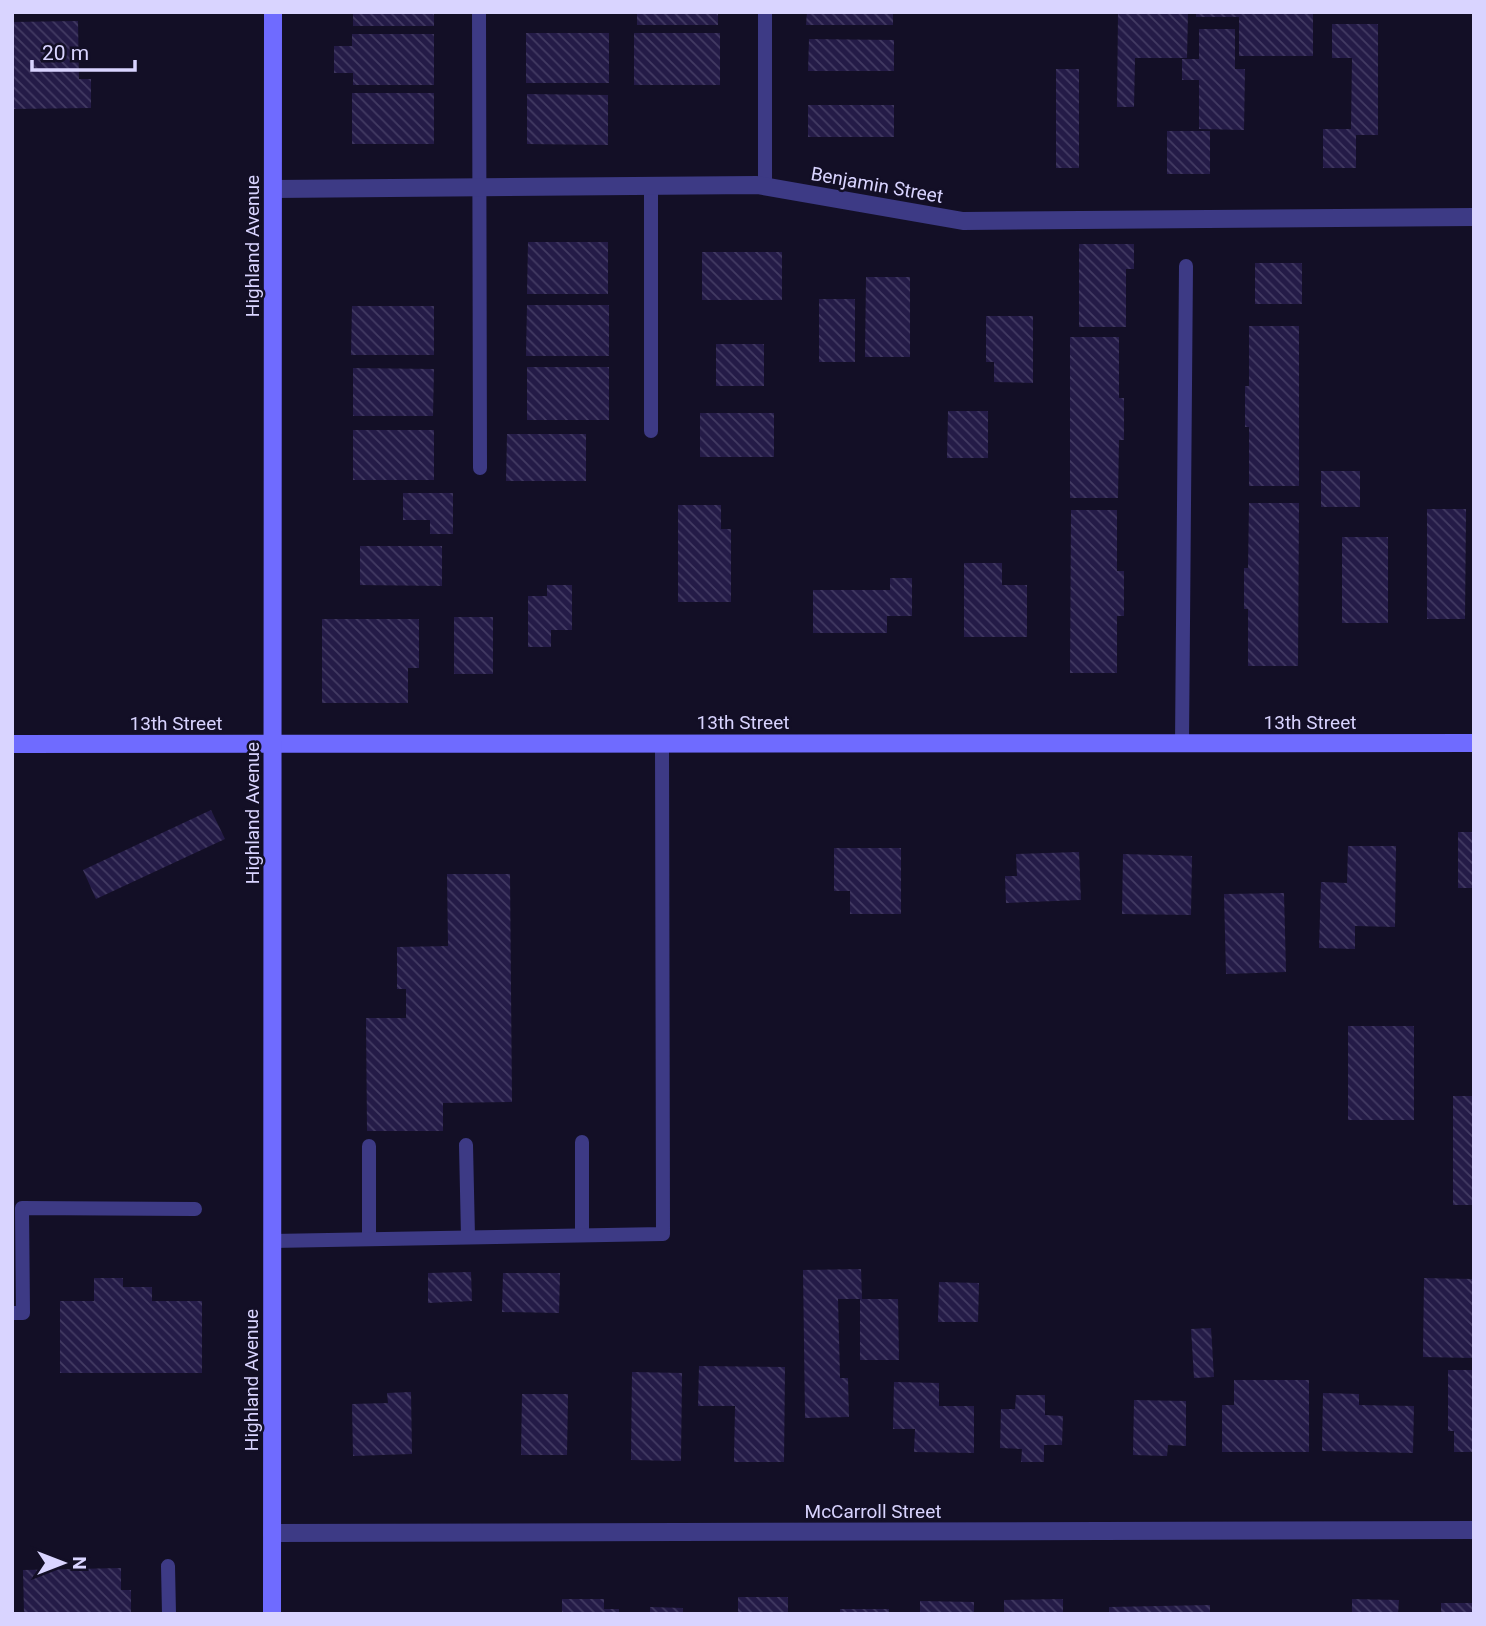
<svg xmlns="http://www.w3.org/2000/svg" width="1486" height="1626" font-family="Roboto,sans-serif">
<defs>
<pattern id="building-back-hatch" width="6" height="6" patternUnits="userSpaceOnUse" patternTransform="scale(1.75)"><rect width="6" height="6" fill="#241b47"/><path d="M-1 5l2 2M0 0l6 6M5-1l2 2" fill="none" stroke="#433b63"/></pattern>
</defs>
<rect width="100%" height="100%" fill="#130f26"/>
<g fill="url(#building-back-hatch)">
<rect x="353" y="12" width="81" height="14"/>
<rect x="637" y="12" width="81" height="13"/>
<path d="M 807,12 L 893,12 L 893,25 L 806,25 Z"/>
<path d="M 1118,12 L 1188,12 L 1187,58 L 1135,58 L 1134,107 L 1117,107 Z"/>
<path d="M 1196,12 L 1313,12 L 1313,56 L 1239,56 L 1239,17 L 1196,17 Z"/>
<path d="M 78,21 L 79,79 L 91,79 L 91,108 L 12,109 L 12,22 Z"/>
<path d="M 1332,24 L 1378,24 L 1378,135 L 1356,135 L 1356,168 L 1323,168 L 1323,129 L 1351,129 L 1352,58 L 1332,58 Z"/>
<path d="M 1199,29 L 1235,29 L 1235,69 L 1245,69 L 1244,130 L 1199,129 L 1199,80 L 1182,80 L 1182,59 L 1199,59 Z"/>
<rect x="526" y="33" width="83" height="50"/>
<rect x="634" y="33" width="86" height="52"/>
<path d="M 352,34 L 434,34 L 434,85 L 353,85 L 353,73 L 334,73 L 334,46 L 352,46 Z"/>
<path d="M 809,39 L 894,40 L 894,71 L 808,71 Z"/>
<rect x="1056" y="69" width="23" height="99"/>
<rect x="352" y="93" width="82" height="51"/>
<path d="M 527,94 L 608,95 L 608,145 L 527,144 Z"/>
<rect x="808" y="105" width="86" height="32"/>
<rect x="1167" y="131" width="43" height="43"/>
<path d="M 528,242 L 608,242 L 608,294 L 527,294 Z"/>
<path d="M 1079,244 L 1134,244 L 1134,269 L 1126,269 L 1126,327 L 1079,327 Z"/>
<rect x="702" y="252" width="80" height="48"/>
<rect x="1255" y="263" width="47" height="41"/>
<path d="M 866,277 L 910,277 L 910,357 L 865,357 Z"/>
<rect x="819" y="299" width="36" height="63"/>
<path d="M 527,305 L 609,305 L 609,356 L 526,356 Z"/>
<path d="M 352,306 L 434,306 L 434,355 L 351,355 Z"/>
<path d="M 986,316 L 1033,316 L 1033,383 L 994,382 L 994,362 L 986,362 Z"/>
<path d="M 1249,326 L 1299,326 L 1299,486 L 1249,486 L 1249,427 L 1245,427 L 1245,386 L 1249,386 Z"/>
<path d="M 1070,337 L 1119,337 L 1119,398 L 1124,398 L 1124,440 L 1119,440 L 1118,498 L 1070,498 Z"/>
<rect x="716" y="344" width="48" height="42"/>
<rect x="527" y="367" width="82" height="53"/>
<path d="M 353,368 L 434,369 L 433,416 L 353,416 Z"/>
<path d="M 948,411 L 988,411 L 988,458 L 947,458 Z"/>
<rect x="700" y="413" width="74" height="44"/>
<rect x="353" y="430" width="81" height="50"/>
<path d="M 507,434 L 586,434 L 586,481 L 506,481 Z"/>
<rect x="1321" y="471" width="39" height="36"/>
<path d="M 403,493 L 453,493 L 453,534 L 430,534 L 430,520 L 403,520 Z"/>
<path d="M 1249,503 L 1299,503 L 1298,666 L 1248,666 L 1248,609 L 1244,609 L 1244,568 L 1248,568 Z"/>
<path d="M 678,505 L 721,505 L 721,529 L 731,529 L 731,602 L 678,602 Z"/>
<path d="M 1427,509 L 1466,509 L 1465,619 L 1427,619 Z"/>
<path d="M 1071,510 L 1117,510 L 1117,571 L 1124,571 L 1124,616 L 1117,616 L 1117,673 L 1070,673 Z"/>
<rect x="1342" y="537" width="46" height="86"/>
<path d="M 360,546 L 442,546 L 442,586 L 360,585 Z"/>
<path d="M 964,563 L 1002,563 L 1002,585 L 1027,585 L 1027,637 L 964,637 Z"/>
<path d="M 890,578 L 912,578 L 912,616 L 887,616 L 887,633 L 813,633 L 813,590 L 890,590 Z"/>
<path d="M 547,585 L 572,585 L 572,630 L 551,630 L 551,647 L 528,647 L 528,596 L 547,596 Z"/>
<rect x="454" y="617" width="39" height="57"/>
<path d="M 322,619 L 419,619 L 419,668 L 408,668 L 408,703 L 322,703 Z"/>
<path d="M 211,810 L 225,839 L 96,899 L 83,870 Z"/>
<rect x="1458" y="832" width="16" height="56"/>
<path d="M 1348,846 L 1396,846 L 1395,927 L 1355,926 L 1355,949 L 1319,948 L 1321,882 L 1347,883 Z"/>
<path d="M 834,848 L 901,848 L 901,914 L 850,914 L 850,891 L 834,891 Z"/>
<path d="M 1079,852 L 1081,900 L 1006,903 L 1005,876 L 1017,876 L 1016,854 Z"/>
<path d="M 1123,854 L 1192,856 L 1191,915 L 1122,914 Z"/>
<path d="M 447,874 L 510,874 L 512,1102 L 443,1103 L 443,1131 L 367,1131 L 366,1018 L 406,1018 L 406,989 L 397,989 L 397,947 L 448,946 Z"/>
<path d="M 1284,893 L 1286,972 L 1226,974 L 1224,894 Z"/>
<rect x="1348" y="1026" width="66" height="94"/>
<rect x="1453" y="1096" width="21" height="109"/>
<path d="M 861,1269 L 862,1299 L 838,1299 L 840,1378 L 848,1378 L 849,1417 L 805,1418 L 803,1270 Z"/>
<path d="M 471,1272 L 472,1301 L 428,1303 L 428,1273 Z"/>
<path d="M 503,1273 L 560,1273 L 559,1313 L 502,1312 Z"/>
<path d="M 94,1278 L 123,1278 L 123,1287 L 152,1287 L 152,1301 L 202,1301 L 202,1373 L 60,1373 L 60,1301 L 94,1301 Z"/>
<path d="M 1424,1278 L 1473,1279 L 1474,1358 L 1423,1357 Z"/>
<path d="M 939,1282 L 979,1283 L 978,1322 L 938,1322 Z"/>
<path d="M 860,1299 L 898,1299 L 899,1360 L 860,1360 Z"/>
<path d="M 1211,1328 L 1214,1377 L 1194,1378 L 1191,1329 Z"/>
<path d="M 699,1366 L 785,1367 L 784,1462 L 734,1462 L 735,1406 L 698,1406 Z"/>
<path d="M 1448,1370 L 1474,1370 L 1474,1452 L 1454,1452 L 1454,1431 L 1448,1431 Z"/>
<path d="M 632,1372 L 682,1373 L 681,1461 L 631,1460 Z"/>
<path d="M 1234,1380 L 1309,1380 L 1309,1452 L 1222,1452 L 1222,1405 L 1234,1405 Z"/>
<path d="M 894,1382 L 939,1383 L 939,1406 L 974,1406 L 974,1453 L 914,1452 L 915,1429 L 893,1429 Z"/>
<path d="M 411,1392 L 412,1454 L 353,1456 L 352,1404 L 388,1403 L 387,1393 Z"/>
<path d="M 1323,1393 L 1359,1394 L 1359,1405 L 1414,1406 L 1413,1453 L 1322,1451 Z"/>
<path d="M 522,1394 L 568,1394 L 567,1455 L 521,1455 Z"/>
<path d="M 1016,1395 L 1045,1395 L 1045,1415 L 1063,1416 L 1062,1445 L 1044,1445 L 1044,1462 L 1021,1462 L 1022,1449 L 1000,1448 L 1001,1409 L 1015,1409 Z"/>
<path d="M 1134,1400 L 1186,1401 L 1186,1446 L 1168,1445 L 1167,1456 L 1133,1455 Z"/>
<path d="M 121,1568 L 121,1590 L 131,1590 L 131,1614 L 24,1614 L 23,1570 Z"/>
<rect x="738" y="1597" width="50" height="17"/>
<path d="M 562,1599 L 604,1599 L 604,1609 L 619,1609 L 619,1614 L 562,1614 Z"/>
<path d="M 1063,1599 L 1063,1614 L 1004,1614 L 1004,1600 Z"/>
<path d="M 1352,1599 L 1399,1600 L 1398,1614 L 1352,1614 Z"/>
<path d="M 920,1601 L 974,1602 L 974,1614 L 920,1614 Z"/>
<rect x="1441" y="1603" width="33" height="11"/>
<path d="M 1210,1605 L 1210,1614 L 1109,1614 L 1109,1607 Z"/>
<path d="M 650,1607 L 683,1608 L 683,1614 L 650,1614 Z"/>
<rect x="840" y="1609" width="49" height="5"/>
</g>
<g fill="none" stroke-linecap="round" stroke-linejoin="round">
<g stroke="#3d3a85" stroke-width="14">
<path d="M 479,12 L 480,468"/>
<path d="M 765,12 L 765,186"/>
<path d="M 651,186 L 651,431"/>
<path d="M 1182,743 L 1186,266"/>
<path d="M 582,1142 L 582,1235"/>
<path d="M 466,1145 L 468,1237"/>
<path d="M 369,1146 L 369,1239"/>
<path d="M 272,1241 L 663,1234 L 662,743"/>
<path d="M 12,1313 L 23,1313 L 22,1208 L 195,1209"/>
<path d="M 168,1566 L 169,1614"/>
</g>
<g stroke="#3d3a85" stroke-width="18">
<path d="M 273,189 L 757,185 L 963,221 L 1474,217"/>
<path d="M 272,1533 L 1474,1530"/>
</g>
<g stroke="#6f6bff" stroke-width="18">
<path d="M 12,744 L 1474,743"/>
<path d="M 272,1614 L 273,12"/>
</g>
</g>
<g text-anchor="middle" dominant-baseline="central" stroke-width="5" stroke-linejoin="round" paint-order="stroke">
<g font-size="19" fill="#d9d4ff" stroke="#130f26">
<text transform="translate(877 185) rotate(10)">Benjamin Street</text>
<text transform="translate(252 246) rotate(-90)">Highland Avenue</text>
<text x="743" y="722">13th Street</text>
<text x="1310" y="722">13th Street</text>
<text x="176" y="723">13th Street</text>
<text transform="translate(252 813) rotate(-90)">Highland Avenue</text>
<text transform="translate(251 1380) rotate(-90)">Highland Avenue</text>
<text x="873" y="1511">McCarroll Street</text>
</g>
</g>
<rect width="1486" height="1626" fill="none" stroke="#d9d4ff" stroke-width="28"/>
<g transform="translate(63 1563) rotate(90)" stroke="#130f26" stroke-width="5" paint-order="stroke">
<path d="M0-5L12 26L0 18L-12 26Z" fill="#d9d4ff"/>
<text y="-10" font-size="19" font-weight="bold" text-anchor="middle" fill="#d9d4ff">N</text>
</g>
<path d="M32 60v10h103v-10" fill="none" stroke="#d9d4ff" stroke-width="3.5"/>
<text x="42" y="60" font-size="21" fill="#d9d4ff" stroke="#130f26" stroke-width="5" paint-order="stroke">20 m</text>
</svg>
